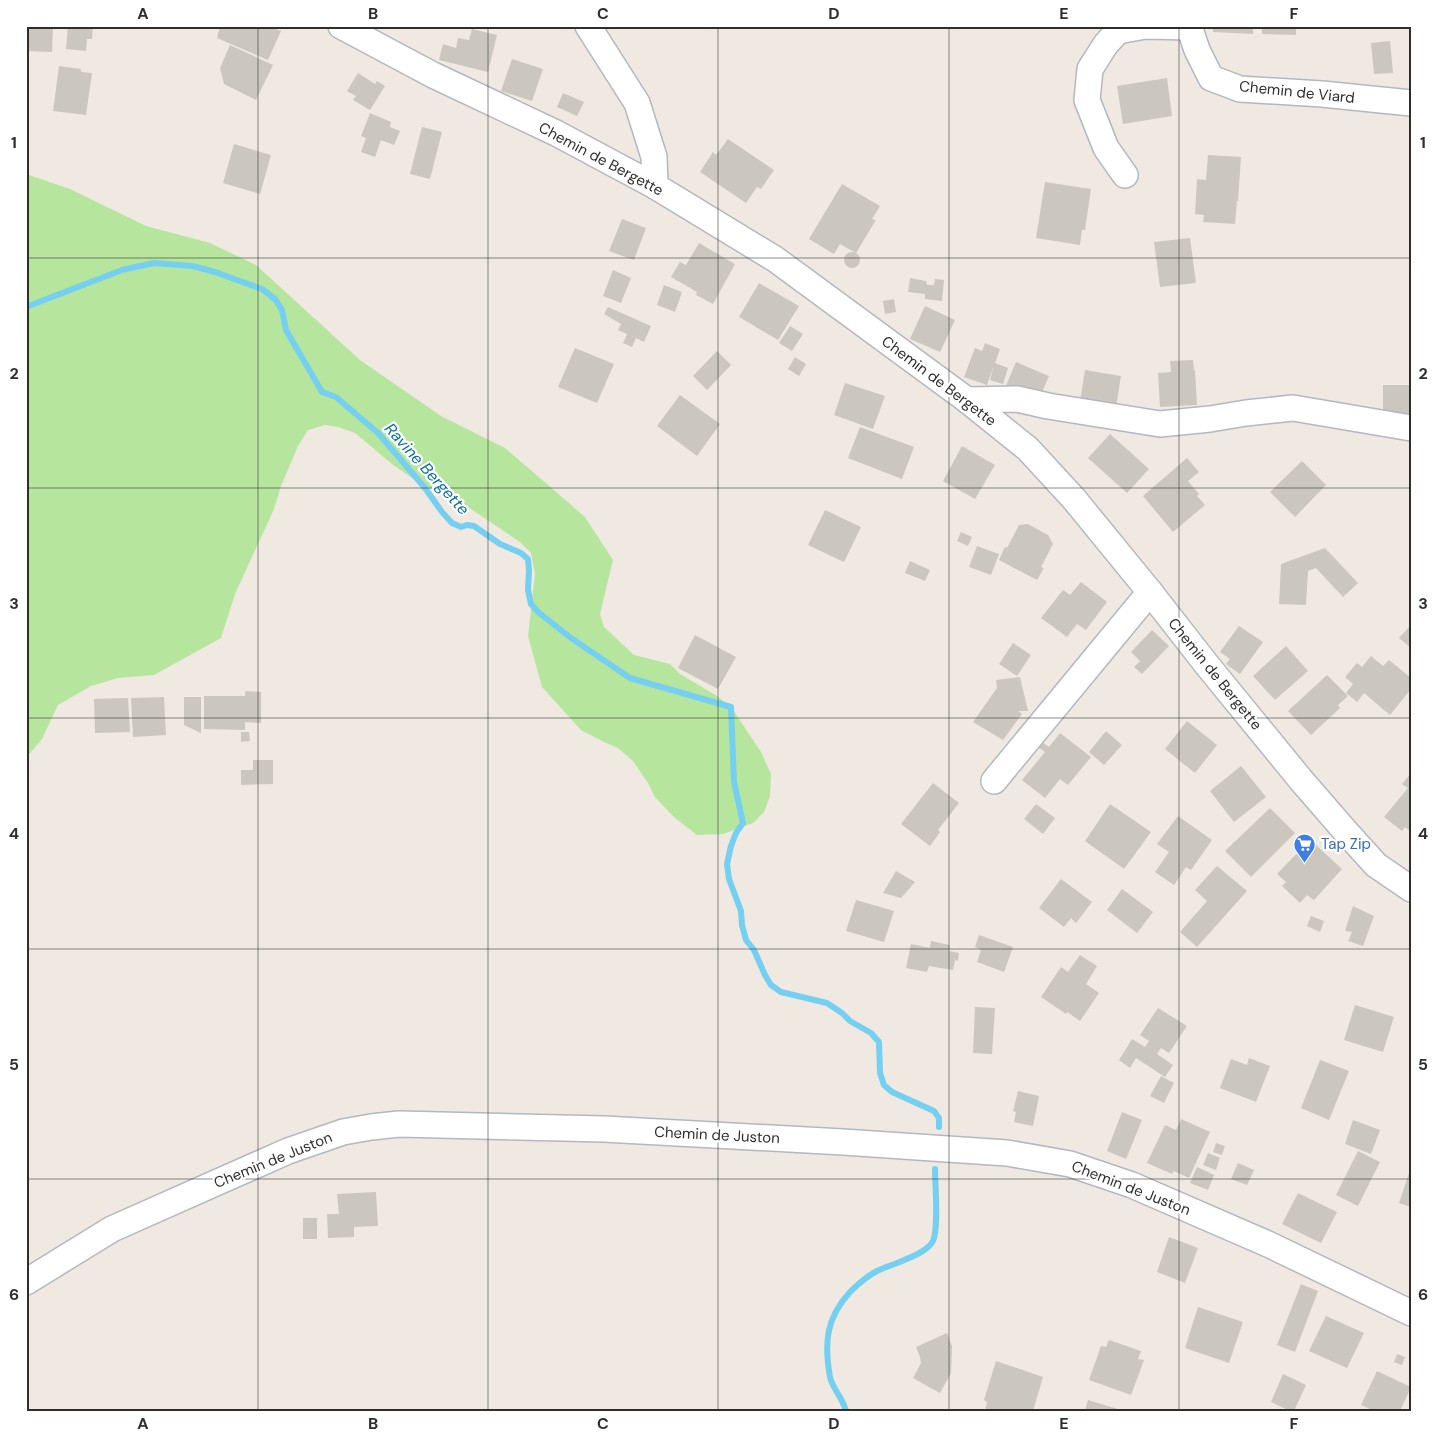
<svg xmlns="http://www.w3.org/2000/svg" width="1437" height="1437" font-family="'DM Sans',sans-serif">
<rect width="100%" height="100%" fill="#efe9e1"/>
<path fill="#b6e59e" d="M 26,174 L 70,189 L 146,226 L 210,243 L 256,265 L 360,360 L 441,416 L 505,448 L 585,517 L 613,560 L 600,614 L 604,627 L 634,655 L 670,664 L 680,674 L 717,696 L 731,707 L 761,752 L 771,774 L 770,796 L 764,812 L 753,823 L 723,834 L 697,835 L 674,817 L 655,797 L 648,783 L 633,761 L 618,748 L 604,742 L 581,730 L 542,687 L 528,636 L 535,574 L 531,553 L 520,542 L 459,501 L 422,485 L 392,464 L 355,433 L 338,427 L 325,425 L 308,430 L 298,446 L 281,486 L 274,509 L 235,594 L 221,638 L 154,675 L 118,678 L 91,686 L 58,705 L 42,739 L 26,758 Z"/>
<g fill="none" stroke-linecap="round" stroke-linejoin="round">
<g stroke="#75cff0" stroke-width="6">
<path d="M 26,307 L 122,270 L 154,263 L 193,266 L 215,272 L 262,289 L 275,299 L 282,310 L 286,330 L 322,392 L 336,397 L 378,433 L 425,488 L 442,512 L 452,523 L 461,527 L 467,525 L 474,526 L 500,544 L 521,553 L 528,559 L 529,570 L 528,590 L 531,604 L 538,612 L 571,638 L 630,678 L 731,707 L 734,782 L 743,823 L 736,833 L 731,846 L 727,864 L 729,879 L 741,911 L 742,925 L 746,940 L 754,950 L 765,975 L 771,985 L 781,992 L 827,1003 L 842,1013 L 850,1021 L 871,1033 L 879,1042 L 880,1073 L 884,1085 L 892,1092 L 934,1111 L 939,1118 L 939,1127"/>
<path d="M 846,1411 C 843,1398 832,1388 830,1377 C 824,1343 826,1318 850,1292 C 858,1284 867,1276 877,1271 C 885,1267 893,1265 902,1261 C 911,1257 928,1251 933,1241 C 939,1226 935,1186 935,1169"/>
</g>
</g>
<g fill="#cbc7bf">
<path d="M 26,26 L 53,26 L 52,52 L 26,51 Z"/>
<path d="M 68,26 L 93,26 L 92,39 L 87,39 L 86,51 L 66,49 Z"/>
<path d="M 220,26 L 269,26 L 281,31 L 268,60 L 217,38 Z"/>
<path d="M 1213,26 L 1253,26 L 1253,34 L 1213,32 Z"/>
<path d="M 1262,26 L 1296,26 L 1296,35 L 1262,34 Z"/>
<path d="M 472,29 L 497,35 L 488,72 L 439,60 L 443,44 L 456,48 L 458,38 L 469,40 Z"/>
<path d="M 1390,41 L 1393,73 L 1374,74 L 1371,43 Z"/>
<path d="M 230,45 L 273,65 L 256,100 L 224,84 L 220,68 Z"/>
<path d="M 512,59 L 543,69 L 532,101 L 501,91 Z"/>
<path d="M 59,66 L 81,69 L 81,72 L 92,73 L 86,115 L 53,111 Z"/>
<path d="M 358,73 L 375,84 L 377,81 L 385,86 L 370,110 L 353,100 L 356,96 L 347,91 Z"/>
<path d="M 1167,78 L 1172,116 L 1123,124 L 1117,86 Z"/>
<path d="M 563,93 L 584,102 L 577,116 L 557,107 Z"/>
<path d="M 370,113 L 391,122 L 390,127 L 400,131 L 394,145 L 381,140 L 375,157 L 361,152 L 366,138 L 361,136 Z"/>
<path d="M 422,127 L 442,132 L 430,179 L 410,174 Z"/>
<path d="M 728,139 L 774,170 L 761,189 L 757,187 L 746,203 L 700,172 L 713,152 L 716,155 Z"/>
<path d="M 234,144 L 271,155 L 260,194 L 223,183 Z"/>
<path d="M 1208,155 L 1241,157 L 1238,201 L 1230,200 L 1237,201 L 1235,224 L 1203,222 L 1204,215 L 1195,214 L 1197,179 L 1206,180 Z"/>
<path d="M 1045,182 L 1091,189 L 1085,230 L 1082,230 L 1080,245 L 1036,238 Z"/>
<path d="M 842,184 L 880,206 L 872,219 L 876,220 L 856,253 L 840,244 L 834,254 L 809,239 Z"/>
<path d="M 622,219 L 646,228 L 634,260 L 609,251 Z"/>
<path d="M 1190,238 L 1196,283 L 1160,287 L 1154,242 Z"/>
<path d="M 699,243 L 735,264 L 713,304 L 696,295 L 697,292 L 671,277 L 680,262 L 686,265 Z"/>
<circle cx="852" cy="260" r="8"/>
<path d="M 613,270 L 631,278 L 621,303 L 603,296 Z"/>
<path d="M 910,278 L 926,281 L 927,285 L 934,285 L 935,279 L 944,280 L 942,301 L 925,299 L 925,294 L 908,292 Z"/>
<path d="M 759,283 L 799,306 L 778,340 L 739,317 Z"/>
<path d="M 664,285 L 682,292 L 675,312 L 657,305 Z"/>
<path d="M 894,299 L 896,312 L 885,314 L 883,301 Z"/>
<path d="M 925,306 L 955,320 L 940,352 L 910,339 Z"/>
<path d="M 608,307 L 651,326 L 644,342 L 636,338 L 632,347 L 623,343 L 627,334 L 618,330 L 621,324 L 604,314 Z"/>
<path d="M 790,326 L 803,334 L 792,351 L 779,343 Z"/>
<path d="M 985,343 L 1000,349 L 995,363 L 1008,368 L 1003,384 L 990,380 L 994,365 L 987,385 L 964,377 L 975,348 L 982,351 Z"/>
<path d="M 575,348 L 614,364 L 597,403 L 558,387 Z"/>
<path d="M 717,351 L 731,365 L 707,390 L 693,376 Z"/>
<path d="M 795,357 L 806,364 L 799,376 L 788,369 Z"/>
<path d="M 1193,360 L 1194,371 L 1195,370 L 1197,405 L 1160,407 L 1158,373 L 1171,372 L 1170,361 Z"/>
<path d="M 1016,362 L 1049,376 L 1039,399 L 1005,388 Z"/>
<path d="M 1085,370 L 1121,376 L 1116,407 L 1080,402 Z"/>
<path d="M 845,383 L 885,396 L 873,429 L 834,415 Z"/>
<rect x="1383" y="385" width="28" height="35"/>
<path d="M 680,395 L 720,424 L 697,456 L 657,426 Z"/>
<path d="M 860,427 L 914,447 L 902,479 L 848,458 Z"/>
<path d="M 1110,434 L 1149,469 L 1127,493 L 1088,458 Z"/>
<path d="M 962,446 L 995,465 L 975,499 L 943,481 Z"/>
<path d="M 1187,458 L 1199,472 L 1188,481 L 1199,494 L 1197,496 L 1205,505 L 1173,532 L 1143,496 Z"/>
<path d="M 1302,461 L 1326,485 L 1295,517 L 1270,492 Z"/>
<path d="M 825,510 L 861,527 L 844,562 L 808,545 Z"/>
<path d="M 1028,524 L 1048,535 L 1053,544 L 1041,567 L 1044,568 L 1037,580 L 999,560 L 1005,547 L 1007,548 L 1019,525 Z"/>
<path d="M 961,532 L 972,537 L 968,546 L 957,541 Z"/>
<path d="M 977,546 L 999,554 L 991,575 L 969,567 Z"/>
<path d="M 1325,548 L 1358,583 L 1343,597 L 1316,568 L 1308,571 L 1306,605 L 1279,604 L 1281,564 Z"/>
<path d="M 910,561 L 930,570 L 925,581 L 905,573 Z"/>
<path d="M 1081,582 L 1107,602 L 1086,630 L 1077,624 L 1067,637 L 1041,618 L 1063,590 L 1070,595 Z"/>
<path d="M 1411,625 L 1411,648 L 1399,638 Z"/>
<path d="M 1239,626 L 1263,642 L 1240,674 L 1226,664 L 1230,659 L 1220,652 Z"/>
<path d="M 1152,630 L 1169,646 L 1142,674 L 1134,667 L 1140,661 L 1131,652 Z"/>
<path d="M 695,635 L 736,657 L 718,689 L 678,668 Z"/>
<path d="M 1013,643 L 1031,655 L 1017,676 L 999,664 Z"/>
<path d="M 1286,646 L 1308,671 L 1275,700 L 1253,676 Z"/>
<path d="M 1371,656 L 1383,666 L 1389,660 L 1411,678 L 1411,689 L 1390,715 L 1364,693 L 1357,702 L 1346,693 L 1353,684 L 1345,677 L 1357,663 L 1362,667 Z"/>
<path d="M 1327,675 L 1348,696 L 1338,705 L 1340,708 L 1311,735 L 1288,711 Z"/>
<path d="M 1020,677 L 1028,711 L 1018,711 L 1022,714 L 1003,740 L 973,722 L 997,688 L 996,680 Z"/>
<path d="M 245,691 L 261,692 L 261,723 L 245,722 L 245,730 L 204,729 L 204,696 L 245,696 Z"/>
<path d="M 164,697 L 166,735 L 133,737 L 131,698 Z"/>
<path d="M 184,697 L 201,697 L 201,733 L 184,725 Z"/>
<path d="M 128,698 L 130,732 L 95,733 L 94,699 Z"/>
<path d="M 1187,721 L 1217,745 L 1195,773 L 1165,749 Z"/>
<path d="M 1106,731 L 1122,745 L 1104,765 L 1089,752 Z"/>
<path d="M 241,732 L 249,732 L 250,741 L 241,742 Z"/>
<path d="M 1060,733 L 1091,757 L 1068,785 L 1060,779 L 1045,798 L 1022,780 L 1045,752 L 1038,747 L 1042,742 L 1049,747 Z"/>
<path d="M 253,760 L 273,760 L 273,784 L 241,785 L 241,770 L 253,770 Z"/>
<path d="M 1241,766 L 1266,797 L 1234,822 L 1210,791 Z"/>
<path d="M 1411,773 L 1411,832 L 1405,827 L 1402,831 L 1384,817 L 1408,788 L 1402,784 Z"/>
<path d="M 933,783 L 959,803 L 938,830 L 940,832 L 930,846 L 901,824 Z"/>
<path d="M 1036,804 L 1055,818 L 1043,834 L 1024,819 Z"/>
<path d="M 1110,804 L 1151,832 L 1124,869 L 1085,841 Z"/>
<path d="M 1270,808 L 1295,833 L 1251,877 L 1225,851 Z"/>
<path d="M 1178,816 L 1212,840 L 1191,870 L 1186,867 L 1174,885 L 1155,872 L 1169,852 L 1157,844 Z"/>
<path d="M 1315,844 L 1342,869 L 1314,900 L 1307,895 L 1300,903 L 1282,886 L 1286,882 L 1277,874 L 1304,846 L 1309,850 Z"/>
<path d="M 1217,866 L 1247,891 L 1197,947 L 1180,932 L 1207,901 L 1195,890 Z"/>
<path d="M 896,871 L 915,882 L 901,898 L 883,893 Z"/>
<path d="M 1061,879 L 1092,902 L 1076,923 L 1071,918 L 1064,927 L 1039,908 Z"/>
<path d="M 1122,889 L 1153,912 L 1137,933 L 1107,910 Z"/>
<path d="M 856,900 L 894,911 L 884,942 L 846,931 Z"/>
<path d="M 1353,906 L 1374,916 L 1363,946 L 1348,941 L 1352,932 L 1345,931 Z"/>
<path d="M 1311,916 L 1324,921 L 1320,932 L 1307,926 Z"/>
<path d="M 979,935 L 1013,947 L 1004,972 L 977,962 L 981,950 L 975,947 Z"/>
<path d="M 931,941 L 950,945 L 949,951 L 959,953 L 958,961 L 955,960 L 953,970 L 929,966 L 927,972 L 906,968 L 911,944 L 930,948 Z"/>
<path d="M 1080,955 L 1097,966 L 1086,984 L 1099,993 L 1080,1021 L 1067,1012 L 1066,1014 L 1041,997 L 1061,967 L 1068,972 Z"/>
<path d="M 1355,1005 L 1394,1017 L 1383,1052 L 1344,1040 Z"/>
<path d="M 975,1007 L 995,1008 L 992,1054 L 973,1053 Z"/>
<path d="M 1158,1008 L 1187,1026 L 1169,1053 L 1161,1048 L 1157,1054 L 1173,1065 L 1165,1077 L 1136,1058 L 1130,1068 L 1119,1060 L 1132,1039 L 1145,1047 L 1149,1041 L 1140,1035 Z"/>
<path d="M 1249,1058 L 1270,1066 L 1256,1102 L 1220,1088 L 1231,1059 L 1247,1065 Z"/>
<path d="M 1320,1060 L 1349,1071 L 1329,1120 L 1301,1108 Z"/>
<path d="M 1161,1076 L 1174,1083 L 1164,1103 L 1150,1096 Z"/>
<path d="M 1018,1091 L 1039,1096 L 1033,1126 L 1014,1122 L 1016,1112 L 1013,1111 Z"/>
<path d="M 1122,1112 L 1142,1120 L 1126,1159 L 1107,1151 Z"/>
<path d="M 1181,1119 L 1210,1132 L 1189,1178 L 1174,1171 L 1172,1174 L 1147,1163 L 1165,1125 L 1176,1130 Z"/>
<path d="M 1353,1120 L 1380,1130 L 1371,1154 L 1345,1144 Z"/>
<path d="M 1216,1143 L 1225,1146 L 1222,1155 L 1213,1152 Z"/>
<path d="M 1358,1151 L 1380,1162 L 1358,1206 L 1336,1195 Z"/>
<path d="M 1208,1153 L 1220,1158 L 1216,1170 L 1203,1165 Z"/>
<path d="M 1238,1163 L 1254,1170 L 1247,1185 L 1231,1179 Z"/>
<path d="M 1197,1167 L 1214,1175 L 1208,1190 L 1190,1183 Z"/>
<path d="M 1410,1170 L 1411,1170 L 1411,1207 L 1399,1203 Z"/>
<path d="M 376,1192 L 378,1226 L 354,1227 L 354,1237 L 328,1238 L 327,1214 L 339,1214 L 337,1194 Z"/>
<path d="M 1298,1193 L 1337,1212 L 1321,1243 L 1282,1224 Z"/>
<rect x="303" y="1218" width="14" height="21"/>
<path d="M 1169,1237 L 1198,1248 L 1185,1283 L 1157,1272 Z"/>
<path d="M 1301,1284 L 1318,1291 L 1295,1352 L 1277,1345 Z"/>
<path d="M 1198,1307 L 1243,1322 L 1229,1363 L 1185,1348 Z"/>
<path d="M 1326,1316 L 1364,1333 L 1347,1368 L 1309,1351 Z"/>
<path d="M 947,1333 L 952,1346 L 951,1373 L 940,1393 L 913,1378 L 921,1363 L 920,1357 L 916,1347 Z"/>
<path d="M 1109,1340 L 1141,1351 L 1138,1359 L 1144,1360 L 1131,1395 L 1089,1380 L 1101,1346 L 1106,1347 Z"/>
<path d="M 1397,1354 L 1405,1357 L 1402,1365 L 1394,1362 Z"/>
<path d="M 996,1361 L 1043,1377 L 1033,1411 L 985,1411 L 987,1402 L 984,1400 Z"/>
<path d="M 1377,1371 L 1411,1387 L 1400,1411 L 1374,1411 L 1361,1405 Z"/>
<path d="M 1283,1374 L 1306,1385 L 1294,1411 L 1290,1411 L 1271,1402 Z"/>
<path d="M 1088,1400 L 1121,1410 L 1121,1411 L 1085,1411 Z"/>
</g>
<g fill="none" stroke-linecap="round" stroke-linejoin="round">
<defs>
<g id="minor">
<path d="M 341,26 L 433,75 L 556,133 L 655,186 L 775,259 L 967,400 L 1028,449 L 1074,499 L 1150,592 L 1207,665 L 1301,780 L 1347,833 L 1376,865 L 1411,889"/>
<path d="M 588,26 L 637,103 L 654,157 L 655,186"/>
<path d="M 1189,26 L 1197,50 L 1211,78 L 1240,89 L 1322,94 L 1411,103"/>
<path d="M 1125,175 L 1106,148 L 1087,100 L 1090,69 L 1106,44 L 1118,31 L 1145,26 L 1189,27"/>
<path d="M 967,400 L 1017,399 L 1048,406 L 1160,424 L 1210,419 L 1246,413 L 1293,408 L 1411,428"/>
<path d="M 994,781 L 1150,592"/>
<path d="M 26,1282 L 112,1229 L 288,1151 L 343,1132 L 371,1127 L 399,1124 L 604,1129 L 843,1142 L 1007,1153 L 1070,1164 L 1132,1185 L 1270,1245 L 1411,1313"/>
</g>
</defs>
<use href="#minor" stroke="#b4b7c1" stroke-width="28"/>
<use href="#minor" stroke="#fff" stroke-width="25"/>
</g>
<path fill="none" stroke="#2e2e2e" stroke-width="1" stroke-opacity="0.55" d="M 258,26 L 258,1411M 488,26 L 488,1411M 718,26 L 718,1411M 949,26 L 949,1411M 1179,26 L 1179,1411M 26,258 L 1411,258M 26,488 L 1411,488M 26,718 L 1411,718M 26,949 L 1411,949M 26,1179 L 1411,1179"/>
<defs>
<symbol id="supermarket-pin" viewBox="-11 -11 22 30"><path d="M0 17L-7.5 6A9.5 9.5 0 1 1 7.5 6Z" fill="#3f7fe0" stroke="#fff"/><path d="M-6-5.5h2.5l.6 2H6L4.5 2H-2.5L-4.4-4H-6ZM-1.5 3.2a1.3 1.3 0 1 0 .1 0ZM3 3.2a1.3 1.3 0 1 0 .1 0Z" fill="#fff"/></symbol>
</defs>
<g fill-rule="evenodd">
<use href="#supermarket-pin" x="1292" y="832" width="25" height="34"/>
</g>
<g text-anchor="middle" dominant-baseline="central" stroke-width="4.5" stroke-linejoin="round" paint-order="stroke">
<g font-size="15" fill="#2e2e2e" stroke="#fff">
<text transform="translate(1297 92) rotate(6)">Chemin de Viard</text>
<text transform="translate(601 159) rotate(28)">Chemin de Bergette</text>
<text transform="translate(939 381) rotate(37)">Chemin de Bergette</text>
<text transform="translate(1215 674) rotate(51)">Chemin de Bergette</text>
<text transform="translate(717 1135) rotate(3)">Chemin de Juston</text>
<text transform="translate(273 1160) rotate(-22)">Chemin de Juston</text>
<text transform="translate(1131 1188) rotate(21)">Chemin de Juston</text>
</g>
<g font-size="15" fill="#366cbe" stroke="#fff" text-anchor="start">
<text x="1321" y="844">Tap Zip</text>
</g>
<g font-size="16" font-style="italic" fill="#0d6fa3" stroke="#fff">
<text transform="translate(427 469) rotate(48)">Ravine Bergette</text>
</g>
</g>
<rect width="1437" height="1437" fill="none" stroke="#ffffff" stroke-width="55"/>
<rect x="28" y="28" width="1382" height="1382" fill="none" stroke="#2e2e2e" stroke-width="2"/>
<g font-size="16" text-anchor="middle" font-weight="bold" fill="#2e2e2e">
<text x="143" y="19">A</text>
<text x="373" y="19">B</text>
<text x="603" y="19">C</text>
<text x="834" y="19">D</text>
<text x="1064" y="19">E</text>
<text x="1294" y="19">F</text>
<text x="14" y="148">1</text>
<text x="1423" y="148">1</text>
<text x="14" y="379">2</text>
<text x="1423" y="379">2</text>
<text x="14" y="609">3</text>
<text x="1423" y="609">3</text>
<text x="14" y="839">4</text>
<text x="1423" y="839">4</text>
<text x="14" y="1070">5</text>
<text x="1423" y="1070">5</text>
<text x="14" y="1300">6</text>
<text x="1423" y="1300">6</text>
<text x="143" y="1429">A</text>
<text x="373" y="1429">B</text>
<text x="603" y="1429">C</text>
<text x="834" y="1429">D</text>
<text x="1064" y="1429">E</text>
<text x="1294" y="1429">F</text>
</g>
</svg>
